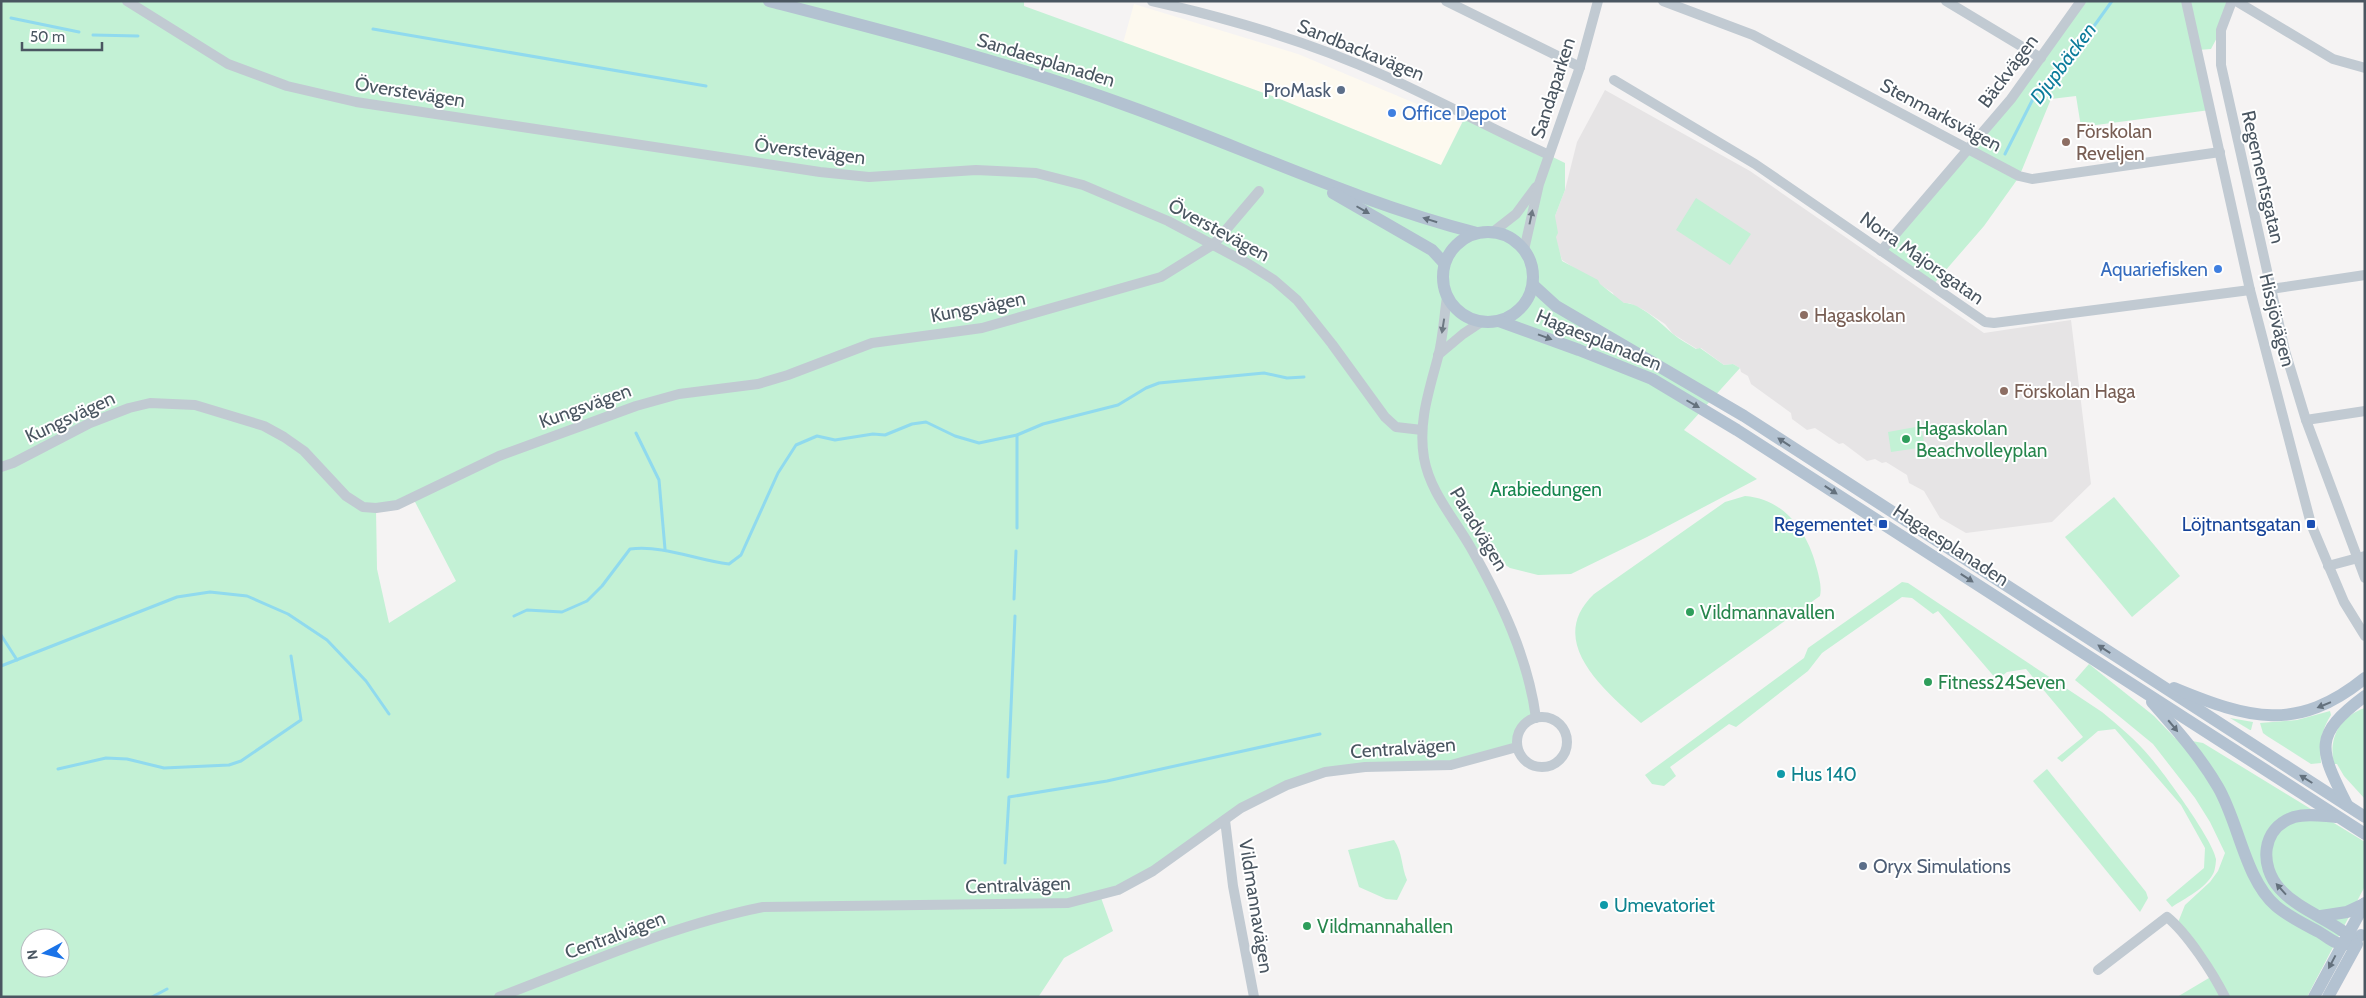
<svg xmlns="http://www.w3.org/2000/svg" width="2366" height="998" font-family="Cabin,sans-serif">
<rect width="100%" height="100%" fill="#f5f3f3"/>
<path fill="#fdf9ef" d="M 1134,4 L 1298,54 L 1462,123 L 1441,165 L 1275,97 L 1123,43 Z"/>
<path fill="#e6e4e5" d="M 1605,90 L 1750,171 L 1984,333 L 2071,320 L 2091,484 L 2052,522 L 1966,533 L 1940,518 L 1924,491 L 1909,483 L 1907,475 L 1886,462 L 1882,463 L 1875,459 L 1867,461 L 1843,443 L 1839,444 L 1815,428 L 1807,430 L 1792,419 L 1791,413 L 1751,384 L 1748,376 L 1741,372 L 1740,368 L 1733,364 L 1724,365 L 1701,348 L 1697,349 L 1673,334 L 1665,324 L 1644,310 L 1629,303 L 1625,304 L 1614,297 L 1613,293 L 1562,260 L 1555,237 L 1555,216 L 1565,190 L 1577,142 Z"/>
<g fill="#c3f1d5" fill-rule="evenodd">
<path d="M 1,1 L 1024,1 L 1024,6 L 1275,97 L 1441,165 L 1466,115 L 1565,163 L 1565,190 L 1555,216 L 1558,233 L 1556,237 L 1562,261 L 1598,280 L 1600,284 L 1624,303 C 1639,302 1663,325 1673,334 C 1680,340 1689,344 1696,349 L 1700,348 L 1724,365 L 1733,364 L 1740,368 L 1684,430 L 1757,479 L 1647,537 L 1571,574 L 1538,575 L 1510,568 L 1481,549 L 1472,549 L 1506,616 L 1536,718 C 1523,724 1517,732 1517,747 L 1451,765 L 1325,772 L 1241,808 L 1186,849 L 1100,895 L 1113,931 L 1064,958 L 1039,996 L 1,997 ZM 413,498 L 456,581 L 389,623 L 377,569 L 376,509 ZM 30,938 L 60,938 L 60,968 L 30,968 Z"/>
<path d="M 2081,1 L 2232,1 L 2221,30 L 2211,49 L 2198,50 L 2210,110 L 2081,127 L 2076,96 L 2051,99 L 2019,177 L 1984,226 L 1932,286 L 1881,251 L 1968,150 Z"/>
<path d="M 1696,198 L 1751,234 L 1730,265 L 1676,230 Z"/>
<path d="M 1921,426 L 1925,447 L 1891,452 L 1888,432 Z"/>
<path d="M 1745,496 C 1785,499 1808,532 1817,569 C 1819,577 1822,587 1820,596 L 1641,723 C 1606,691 1544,642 1594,594 L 1725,502 Z"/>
<path d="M 2114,497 L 2180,576 L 2132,617 L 2065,537 Z"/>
<path d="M 1902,582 L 1908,583 L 2102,712 C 2119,726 2136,740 2150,757 C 2164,773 2213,840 2216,859 C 2216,862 2215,871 2213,874 C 2205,889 2185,898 2172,907 L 2166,900 L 2204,868 L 2205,848 L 2181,805 L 2115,729 L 2098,731 L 2062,762 L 2057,758 L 2083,737 L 2026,669 L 2007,672 L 1997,680 L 1938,611 L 1933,614 L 1912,598 L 1902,597 L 1822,653 L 1808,671 L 1736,727 L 1729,724 L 1670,767 L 1676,776 L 1664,786 L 1652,784 L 1645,775 L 1804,658 L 1808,648 Z"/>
<path d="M 2089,664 L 2154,716 L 2175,738 L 2203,743 L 2365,842 L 2365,886 L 2307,997 L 2177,997 L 2214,975 L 2177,925 L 2185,905 L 2210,882 L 2218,871 L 2225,853 L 2210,822 L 2195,798 L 2153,744 L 2075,680 Z"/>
<path d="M 2365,708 L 2365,799 L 2344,776 L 2337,764 L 2334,764 C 2328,738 2340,716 2365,708 Z"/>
<path d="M 2330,711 L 2331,715 C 2321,731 2319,744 2321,763 L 2311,764 L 2267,736 L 2263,733 L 2260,723 L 2297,720 Z"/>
<path d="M 2230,718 L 2253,722 L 2251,730 L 2250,730 Z"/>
<path d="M 2047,769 L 2146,892 L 2148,898 L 2140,912 L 2033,781 Z"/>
<path d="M 1394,840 C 1403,853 1401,866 1407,880 L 1397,900 L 1386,899 L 1359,887 L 1348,850 Z"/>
</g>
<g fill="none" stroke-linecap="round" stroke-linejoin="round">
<g stroke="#90daee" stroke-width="3">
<path d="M 11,18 L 79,32"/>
<path d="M 373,29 L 706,86"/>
<path d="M 93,35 L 138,36"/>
<path d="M 2005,154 L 2036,93 L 2089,33 L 2112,1"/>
<path d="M 636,433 L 659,480 L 665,549"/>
<path d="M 1017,435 L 1017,528"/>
<path d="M 1014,599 L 1016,551"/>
<path d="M 514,616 L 527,610 L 562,612 L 587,601 L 602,586 L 630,549 C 665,545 695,560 729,564 L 741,555 L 778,473 L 796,445 L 817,436 L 835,440 L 873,434 L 885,435 L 912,424 L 926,422 L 955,436 L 979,443 L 1017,435 L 1043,424 L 1118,405 L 1146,388 L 1159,383 L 1264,373 L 1287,378 L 1304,377"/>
<path d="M 1,635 L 17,660"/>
<path d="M 1,666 L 177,597 L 210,592 L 247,596 L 288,614 L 327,640 L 366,681 L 389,714"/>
<path d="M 58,769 L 106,758 L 127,759 L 164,768 L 229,765 L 241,761 L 301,720 L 291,656"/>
<path d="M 1008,777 L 1015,616"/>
<path d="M 1005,863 L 1009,797 L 1107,781 L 1320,734"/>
<path d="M 152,997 L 167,989"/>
</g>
<g stroke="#c1cad2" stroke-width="10">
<path d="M 127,1 L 228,64 L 287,86 L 356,102 L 820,172 L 869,177 L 976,170 L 1036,173 L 1083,185 L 1168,221 L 1247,263 L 1274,280 L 1297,300 L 1332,344 L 1385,417 L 1396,427 L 1422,430"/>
<path d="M 1152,1 C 1232,19 1311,42 1385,76 C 1440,101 1494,130 1549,155"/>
<path d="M 1446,1 L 1580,67"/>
<path d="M 1663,1 L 1753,35 L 2019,176 L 2032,179 L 2220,152"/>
<path d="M 1946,1 L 2041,58"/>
<path d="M 2186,1 L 2250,290 L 2311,524 L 2344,602 L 2365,636"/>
<path d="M 2232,1 L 2221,30 L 2221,65 L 2285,351 L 2306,420 L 2365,578"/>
<path d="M 2236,1 L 2333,59 L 2365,68"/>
<path d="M 1614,80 L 1755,164 L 1985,322 L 1994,323 L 2250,290"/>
<path d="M 1493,232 L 1516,214 L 1536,187"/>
<path d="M 1524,250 L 1539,184 L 1580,67 L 1598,1"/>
<path d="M 1881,251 L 2011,99 L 2081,1"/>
<path d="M 2271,289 L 2365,275"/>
<path d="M 1447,297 C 1444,317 1443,338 1438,357 C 1429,391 1418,422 1424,458 C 1430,492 1454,518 1471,548 C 1501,601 1528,657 1536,718"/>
<path d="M 1438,355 L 1463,334 L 1481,322"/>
<path d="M 2306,420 L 2365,411"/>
<path d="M 1,467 L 13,463 L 90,423 L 129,408 L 150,403 L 195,405 L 264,426 L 284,437 L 304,451 L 346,496 L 363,507 L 376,508 L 397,505 L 499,456 L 636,406 L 679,394 L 758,384 L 788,375 L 872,343 L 982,328 L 1161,277 L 1214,244 L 1259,191"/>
<path d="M 2328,566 L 2365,556"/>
<circle cx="1542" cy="742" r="25"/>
<path d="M 1225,820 L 1233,886 L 1254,997"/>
<path d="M 2098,970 L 2167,917 C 2187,933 2213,973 2225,997"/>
<path d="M 499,997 C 586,964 673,925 763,907 L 1068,903 L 1118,890 L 1153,871 L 1241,808 L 1287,785 L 1325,772 L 1365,767 L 1451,765 L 1517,747"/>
</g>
<g stroke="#b3c2d1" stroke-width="12">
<path d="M 769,1 C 889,32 1011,63 1128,106 C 1245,148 1356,202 1477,233"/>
<path d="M 1333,193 L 1432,250 L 1444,263"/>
<circle cx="1488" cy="277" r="45"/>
<path d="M 1533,285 L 1556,306 L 1744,416 L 2365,817"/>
<path d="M 1499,321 L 1579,350 L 1652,379 L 1737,430 L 2365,834"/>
<path d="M 2174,688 C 2249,719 2297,733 2365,678"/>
<path d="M 2152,702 C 2176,729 2200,756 2218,787 C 2239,823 2245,879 2276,906 C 2289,917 2304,924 2319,932 C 2337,943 2343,952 2361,935"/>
<path d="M 2347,805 C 2320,750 2311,736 2365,696"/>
<path d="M 2336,817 C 2322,816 2308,813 2294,817 C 2261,828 2259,866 2280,889 C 2298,909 2326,918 2347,934 L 2351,938 L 2353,950"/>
<path d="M 2321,916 L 2347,912 L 2364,904"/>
<path d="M 2314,997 L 2365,903"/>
<path d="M 2328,997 L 2357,944"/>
</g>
</g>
<defs><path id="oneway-solid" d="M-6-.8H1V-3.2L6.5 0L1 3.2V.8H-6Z" transform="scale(1.25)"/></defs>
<g fill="#64717d">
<use href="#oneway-solid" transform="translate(1363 210) rotate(30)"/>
<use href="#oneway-solid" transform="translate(1430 220) rotate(-163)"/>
<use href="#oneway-solid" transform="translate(1545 337) rotate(20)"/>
<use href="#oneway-solid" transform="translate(1693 404) rotate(30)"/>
<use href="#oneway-solid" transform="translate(1784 442) rotate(-147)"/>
<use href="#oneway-solid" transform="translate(1831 490) rotate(33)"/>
<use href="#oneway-solid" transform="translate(1967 578) rotate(33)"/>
<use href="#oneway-solid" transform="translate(2104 649) rotate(-147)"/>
<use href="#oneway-solid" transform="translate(2324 705) rotate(158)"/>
<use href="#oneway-solid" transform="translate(2173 726) rotate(50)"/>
<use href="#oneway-solid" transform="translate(2306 779) rotate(-148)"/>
<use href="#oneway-solid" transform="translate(2281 889) rotate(-132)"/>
<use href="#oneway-solid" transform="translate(2332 962) rotate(118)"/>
</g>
<g fill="#6e7983">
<use href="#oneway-solid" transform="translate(1531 217) rotate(-78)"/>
<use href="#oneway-solid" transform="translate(1443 326) rotate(99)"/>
</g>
<g fill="#5c6f8a" stroke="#fff" stroke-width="2">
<circle cx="1341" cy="90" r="5"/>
<circle cx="1863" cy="866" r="5"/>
</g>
<g fill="#3f7fe0" stroke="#fff" stroke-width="2">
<circle cx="1392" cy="113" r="5"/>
<circle cx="2218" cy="269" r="5"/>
</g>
<g fill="#8d6e63" stroke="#fff" stroke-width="2">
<circle cx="2066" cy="142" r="5"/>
<circle cx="1804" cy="315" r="5"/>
<circle cx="2004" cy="391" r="5"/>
</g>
<g fill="#2e9e5b" stroke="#fff" stroke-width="2">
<circle cx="1906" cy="439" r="5"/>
<circle cx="1690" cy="612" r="5"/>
<circle cx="1928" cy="682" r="5"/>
<circle cx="1307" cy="926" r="5"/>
</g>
<g fill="#1a4fb4" stroke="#fff" stroke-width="2">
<rect x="1878" y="519" width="10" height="10" rx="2.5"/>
<rect x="2306" y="519" width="10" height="10" rx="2.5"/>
</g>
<g fill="#0f9aa8" stroke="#fff" stroke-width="2">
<circle cx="1781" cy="774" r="5"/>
<circle cx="1604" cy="905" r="5"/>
</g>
<g text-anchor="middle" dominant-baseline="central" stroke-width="4" stroke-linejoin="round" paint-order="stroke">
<g font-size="19" fill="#4a5661" stroke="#fff">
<text transform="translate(1361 50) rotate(22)">Sandbackavägen</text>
<text transform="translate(1046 60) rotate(17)">Sandaesplanaden</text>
<text transform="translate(2008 71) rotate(-53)">Bäckvägen</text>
<text transform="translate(1553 88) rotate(-72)">Sandaparken</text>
<text transform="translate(410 92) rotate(9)">Överstevägen</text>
<text transform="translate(1941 115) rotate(28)">Stenmarksvägen</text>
<text transform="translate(810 151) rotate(7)">Överstevägen</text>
<text transform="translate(2263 177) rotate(77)">Regementsgatan</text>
<text transform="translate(1219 230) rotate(28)">Överstevägen</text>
<text transform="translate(1922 258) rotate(35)">Norra Majorsgatan</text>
<text transform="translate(978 307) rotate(-11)">Kungsvägen</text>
<text transform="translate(2277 320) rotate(76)">Hissjövägen</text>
<text transform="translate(1599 340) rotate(22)">Hagaesplanaden</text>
<text transform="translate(585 406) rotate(-20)">Kungsvägen</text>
<text transform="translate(70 417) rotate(-25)">Kungsvägen</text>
<text transform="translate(1479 529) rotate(59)">Paradvägen</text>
<text transform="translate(1951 545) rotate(33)">Hagaesplanaden</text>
<text transform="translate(1403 748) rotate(-4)">Centralvägen</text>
<text transform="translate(1018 885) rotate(-2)">Centralvägen</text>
<text transform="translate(1256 906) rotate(81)">Vildmannavägen</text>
<text transform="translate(615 935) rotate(-20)">Centralvägen</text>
</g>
<g font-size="19" fill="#4e5e75" stroke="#fff" text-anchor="end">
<text x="1331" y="90">ProMask</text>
<text x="1873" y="866" text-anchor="start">Oryx Simulations</text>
</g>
<g font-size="19" fill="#366cbe" stroke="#fff" text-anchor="start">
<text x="1402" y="113">Office Depot</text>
<text x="2208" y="269" text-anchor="end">Aquariefisken</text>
</g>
<g font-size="19" fill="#785e54" stroke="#fff" text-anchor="start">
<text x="2076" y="131">Förskolan<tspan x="2076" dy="22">Reveljen</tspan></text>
<text x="1814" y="315">Hagaskolan</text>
<text x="2014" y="391">Förskolan Haga</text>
</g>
<g font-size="19" fill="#27864d" stroke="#fff" text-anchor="start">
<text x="1916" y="428">Hagaskolan<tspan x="1916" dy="22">Beachvolleyplan</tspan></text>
<text x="1700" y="612">Vildmannavallen</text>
<text x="1938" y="682">Fitness24Seven</text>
<text x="1317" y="926">Vildmannahallen</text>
</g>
<g font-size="19" fill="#17864f" stroke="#fff">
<text x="1546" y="489">Arabiedungen</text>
</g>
<g font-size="19" fill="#164399" stroke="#fff" text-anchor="end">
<text x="1873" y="524">Regementet</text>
<text x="2301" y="524">Löjtnantsgatan</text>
</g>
<g font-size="19" fill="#0d838f" stroke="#fff" text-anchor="start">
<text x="1791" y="774">Hus 140</text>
<text x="1614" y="905">Umevatoriet</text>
</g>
<g font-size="20" font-style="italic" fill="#0c7c9b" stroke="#fff">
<text transform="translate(2063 63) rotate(-53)">Djupbäcken</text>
</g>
</g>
<rect width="2366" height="998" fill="none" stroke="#4a5661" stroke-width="5"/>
<g transform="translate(45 953) rotate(263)"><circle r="24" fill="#ffffff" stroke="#b7bbc0"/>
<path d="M0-4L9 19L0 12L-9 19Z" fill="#1a73e8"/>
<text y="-8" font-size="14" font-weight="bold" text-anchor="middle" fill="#4a5661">N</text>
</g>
<path d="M22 42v8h80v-8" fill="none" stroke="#4a5661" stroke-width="2.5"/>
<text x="30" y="42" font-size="15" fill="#4a5661" stroke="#ffffff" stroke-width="4" paint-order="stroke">50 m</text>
</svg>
